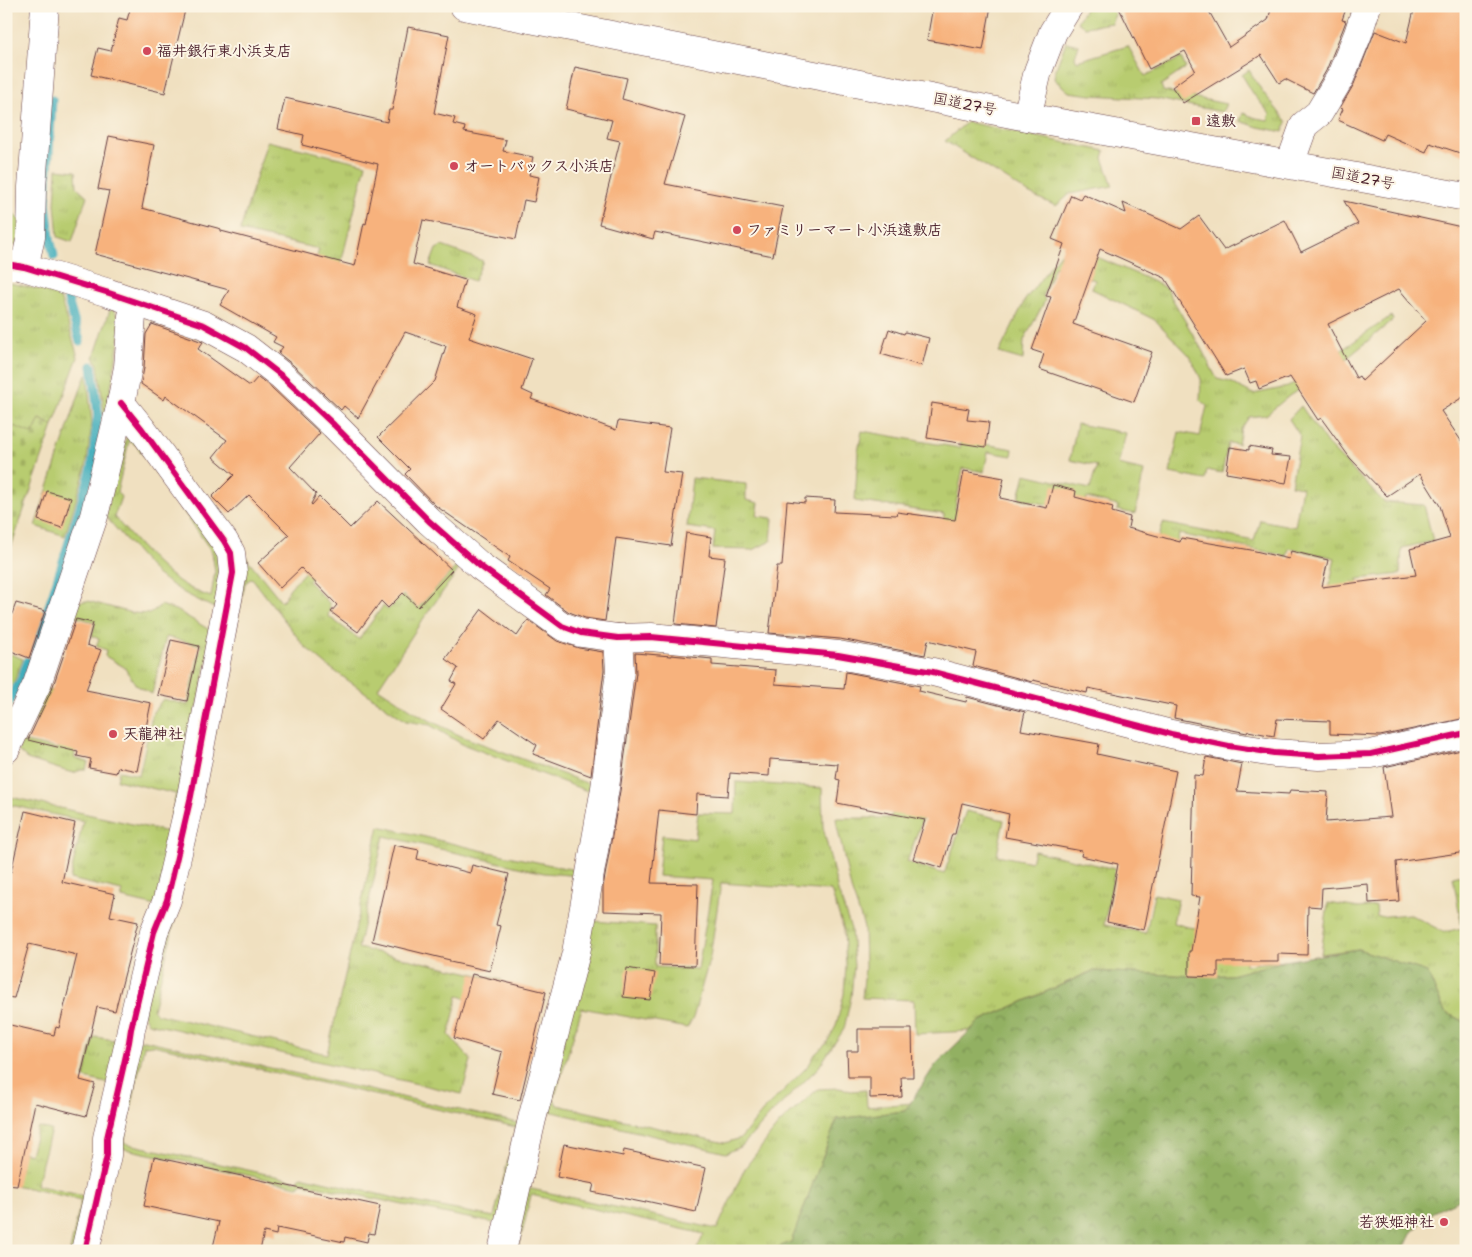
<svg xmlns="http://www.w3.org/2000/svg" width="1472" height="1257" font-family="'Shantell Sans','Klee One',sans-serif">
<defs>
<pattern id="grass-tufts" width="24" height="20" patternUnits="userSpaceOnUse" patternTransform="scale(1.25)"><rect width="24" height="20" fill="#b8cc6f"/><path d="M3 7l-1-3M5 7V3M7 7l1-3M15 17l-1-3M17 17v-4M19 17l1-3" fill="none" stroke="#a0af60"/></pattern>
<pattern id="forest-crowns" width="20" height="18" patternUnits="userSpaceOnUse" patternTransform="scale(1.25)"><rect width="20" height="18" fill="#92b062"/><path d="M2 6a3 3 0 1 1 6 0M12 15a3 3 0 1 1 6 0" fill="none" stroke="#798f51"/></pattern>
<pattern id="cemetery-stones" width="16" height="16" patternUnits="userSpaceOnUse" patternTransform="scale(1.25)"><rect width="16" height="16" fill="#b8cc6f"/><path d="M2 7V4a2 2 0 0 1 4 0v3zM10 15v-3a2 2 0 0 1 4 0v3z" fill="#a0af60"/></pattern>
</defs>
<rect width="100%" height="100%" fill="#fcf5e5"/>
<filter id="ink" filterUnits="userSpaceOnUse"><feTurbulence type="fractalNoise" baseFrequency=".02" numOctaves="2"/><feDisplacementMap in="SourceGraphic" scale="10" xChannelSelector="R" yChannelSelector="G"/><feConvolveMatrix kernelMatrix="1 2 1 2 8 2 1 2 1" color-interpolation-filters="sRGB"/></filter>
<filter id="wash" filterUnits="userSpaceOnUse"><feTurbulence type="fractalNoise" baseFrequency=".0096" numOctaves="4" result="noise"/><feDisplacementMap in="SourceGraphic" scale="20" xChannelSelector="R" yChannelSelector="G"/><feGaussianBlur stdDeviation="1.12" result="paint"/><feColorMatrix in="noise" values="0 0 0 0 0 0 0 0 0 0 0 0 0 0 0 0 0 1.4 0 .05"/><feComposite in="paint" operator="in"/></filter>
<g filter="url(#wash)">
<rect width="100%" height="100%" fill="#f0e0c0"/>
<g fill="url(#grass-tufts)" stroke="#81764d" fill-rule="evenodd">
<path d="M 1087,6 L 1111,6 L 1115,15 L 1111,23 L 1085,27 L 1077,22 Z"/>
<path d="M 1066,42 L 1079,45 L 1075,57 L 1077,61 L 1128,46 L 1145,76 L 1181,58 L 1186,68 L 1161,85 L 1163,91 L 1226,104 L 1222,112 L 1157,99 L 1091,95 L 1069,92 L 1054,79 L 1055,71 Z"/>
<path d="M 1249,70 L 1262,91 L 1287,122 L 1283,132 L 1258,127 L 1240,121 L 1243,113 L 1256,118 L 1268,120 L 1270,114 L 1254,95 L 1242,75 Z"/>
<path d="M 967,122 L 1105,151 L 1103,158 L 1113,186 L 1070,194 L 1056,206 L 1030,194 L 945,141 Z"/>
<path d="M 267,141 L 366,164 L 340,267 L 309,285 L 319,249 L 240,231 Z"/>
<path d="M 57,169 L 76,171 L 77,187 L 87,196 L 72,242 L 58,237 L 55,204 Z"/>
<path d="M 6,205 L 22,223 L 16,244 L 10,248 L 6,248 Z"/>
<path d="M 442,246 L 483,261 L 474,281 L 430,265 L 436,249 Z"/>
<path d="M 1061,252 L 1076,255 L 1097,257 L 1148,279 L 1166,288 L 1202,350 L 1217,379 L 1230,382 L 1253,394 L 1288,387 L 1391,316 L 1393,320 L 1345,360 L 1289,396 L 1266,415 L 1249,417 L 1241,429 L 1238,444 L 1228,443 L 1222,473 L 1207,470 L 1205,480 L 1170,473 L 1179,432 L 1200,436 L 1207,406 L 1200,400 L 1201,379 L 1190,356 L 1155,320 L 1092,289 L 1095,280 L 1055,266 L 1043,295 L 1045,301 L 1024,340 L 1023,360 L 999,353 L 1025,300 Z"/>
<path d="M 6,282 L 59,294 L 78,357 L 53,426 L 40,419 L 33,435 L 14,427 L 6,442 Z"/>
<path d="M 111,307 L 117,315 L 121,329 L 103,434 L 104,412 L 98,365 L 94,357 Z"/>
<path d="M 87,374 L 92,423 L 86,468 L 65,536 L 35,526 L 83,382 Z"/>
<path d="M 1301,406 L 1327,444 L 1384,502 L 1424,505 L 1433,541 L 1402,548 L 1400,574 L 1358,579 L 1361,613 L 1326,604 L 1335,558 L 1289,548 L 1287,556 L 1179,534 L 1170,577 L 1139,609 L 1163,523 L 1254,541 L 1260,520 L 1295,527 L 1302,487 L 1291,485 L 1300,436 L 1289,419 Z"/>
<path d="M 1077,424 L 1126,433 L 1118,465 L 1144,471 L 1135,514 L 1117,510 L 1118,506 L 1087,498 L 1083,513 L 1019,498 L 1025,474 L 1090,489 L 1097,466 L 1070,460 Z"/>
<path d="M 862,431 L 960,448 L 962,440 L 1013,449 L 1012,456 L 988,452 L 984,472 L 963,468 L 955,509 L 980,514 L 943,527 L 944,514 L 855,501 L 858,452 Z"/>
<path d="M 128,432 L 223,555 L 218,610 L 184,593 L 156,574 L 105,516 ZM 129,441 L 136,445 L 165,485 L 212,552 L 215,571 L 211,597 C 169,584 142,548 114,517 L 121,497 L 117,492 Z"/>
<path d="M 692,478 L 746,484 L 746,500 L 759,503 L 757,516 L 773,518 L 771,541 L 753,550 L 713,549 L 715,531 L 687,527 Z"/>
<path d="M 337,550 L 308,581 L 329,603 L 330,608 L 328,616 L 359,639 L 383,606 L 388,610 L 403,595 L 418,608 L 456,567 L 459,569 L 421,622 L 378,688 L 421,716 L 461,736 L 597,787 L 582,876 L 544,873 L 384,836 L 358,948 L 502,980 L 496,1005 L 458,996 L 449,1035 L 471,1060 L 462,1094 L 148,1023 L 143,1014 L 241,551 L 282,602 L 290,588 L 310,566 ZM 252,578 L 304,646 L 329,667 L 406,721 L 430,725 L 462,744 L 590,792 L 575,870 L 484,851 L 379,826 L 327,1054 L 157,1014 L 153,1010 L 179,903 L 245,583 Z"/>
<path d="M 88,601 L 132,613 L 149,614 L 161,605 L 178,611 L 213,632 L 156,906 L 122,898 L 122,891 L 70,879 L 83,821 L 6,804 L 6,796 L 168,832 L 176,794 L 117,780 L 119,771 L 139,775 L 153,712 L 163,699 L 188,705 L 201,645 L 166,637 L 152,694 L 136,685 L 124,667 L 105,656 L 106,650 L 96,646 L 99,639 L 92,636 L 95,622 L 70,615 L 74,602 Z"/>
<path d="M 6,652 L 23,659 L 15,680 L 6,695 Z"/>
<path d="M 44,688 L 85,704 L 74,758 L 88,762 L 86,770 L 81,770 L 73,773 L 59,769 L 27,759 L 18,751 L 20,742 L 25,742 L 58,749 L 63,728 L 35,721 L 34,713 Z"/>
<path d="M 736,782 L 822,788 L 823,827 L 838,891 L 851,929 L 854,966 L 851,997 L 844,1029 L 818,1068 L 770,1115 L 742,1146 L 726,1153 L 549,1111 L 547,1101 L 594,921 L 655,926 L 655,967 L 698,969 L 713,880 L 658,876 L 662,835 L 695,839 L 698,813 L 735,814 ZM 721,883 L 831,891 L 844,930 L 846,966 L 844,994 L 836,1026 L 826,1044 L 815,1054 L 809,1065 L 764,1110 L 741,1138 L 725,1143 L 557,1105 L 554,1099 L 582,1008 L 687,1028 L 693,1018 L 710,957 Z"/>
<path d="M 896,810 L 923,817 L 907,862 L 944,874 L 966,811 L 1004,820 L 997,855 L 1031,862 L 1034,851 L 1115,869 L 1104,925 L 1146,933 L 1154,894 L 1178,899 L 1173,923 L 1188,927 L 1226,932 L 1245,929 L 1245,965 L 1285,961 L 1231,975 L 1192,976 L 1092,971 L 980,1021 L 969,1031 L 915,1034 L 914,1000 L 862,998 L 865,968 L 864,927 L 851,889 L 837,825 L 836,818 L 889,818 Z"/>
<path d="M 1466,874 L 1466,1023 L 1445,1012 L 1427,972 L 1358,949 L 1321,954 L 1328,903 L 1359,908 L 1376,906 L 1377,917 L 1409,914 L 1444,932 L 1462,928 L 1453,877 Z"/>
<path d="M 94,1037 L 122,1041 L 111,1084 L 84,1078 Z"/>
<path d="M 144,1040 L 523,1124 L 498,1224 L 403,1205 L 303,1183 L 298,1186 L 121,1148 L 116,1139 L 137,1041 ZM 153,1045 L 516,1127 L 494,1217 L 403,1200 L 301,1176 L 298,1181 L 124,1143 L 144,1046 Z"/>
<path d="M 839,1088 L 851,1091 L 866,1090 L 867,1107 L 911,1103 L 905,1111 L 837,1119 L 791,1243 L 768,1251 L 696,1251 L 704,1234 L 531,1195 L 518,1251 L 512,1251 L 527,1188 L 717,1229 L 745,1168 L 779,1124 L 818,1089 Z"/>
<path d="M 38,1127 L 51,1130 L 36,1185 L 88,1197 L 76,1251 L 70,1251 L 81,1200 L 6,1183 L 6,1148 L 30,1154 Z"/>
</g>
<path fill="url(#forest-crowns)" stroke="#6e6846" d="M 1358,949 L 1427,972 L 1445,1012 L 1466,1023 L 1466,1197 L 1433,1212 L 1412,1232 L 1403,1251 L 768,1251 L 791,1242 L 837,1119 L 905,1111 L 936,1064 L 980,1021 L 1093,971 L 1192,976 L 1231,975 L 1285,961 Z"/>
<path fill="url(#cemetery-stones)" stroke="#81764d" d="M 40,419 L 53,426 L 6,562 L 6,443 L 14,426 L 33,434 Z"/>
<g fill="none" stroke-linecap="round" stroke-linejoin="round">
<g stroke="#3fadbc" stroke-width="9">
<path d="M 52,100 L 46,202 L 50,238 L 54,256"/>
<path d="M 68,300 L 80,341"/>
<path d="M 6,708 L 21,680 L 50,603 L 92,468 L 98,413 L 92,366"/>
</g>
</g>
<g id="blocks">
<g fill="#f7b27d" fill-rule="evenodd">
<path d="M 131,6 L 186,6 L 165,93 L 91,75 L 98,48 L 111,51 L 119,18 L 127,20 Z"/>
<path d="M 933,6 L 991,6 L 983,50 L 927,40 Z"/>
<path d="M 1118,6 L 1206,6 L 1229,47 L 1268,20 L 1272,6 L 1347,6 L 1342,20 L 1346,21 L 1343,29 L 1326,71 L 1313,93 L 1285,79 L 1279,83 L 1261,55 L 1183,103 L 1172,87 L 1195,70 L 1185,51 L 1149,69 Z"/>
<path d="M 1415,6 L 1466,6 L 1466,155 L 1430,143 L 1426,152 L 1385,134 L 1382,140 L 1338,120 L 1343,109 L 1340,108 L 1354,84 L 1375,31 L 1406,43 Z"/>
<path d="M 408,27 L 449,35 L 434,113 L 455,118 L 453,124 L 465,127 L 464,132 L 506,140 L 503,151 L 533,157 L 529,175 L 539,177 L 534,202 L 524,200 L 516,239 L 423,220 L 413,264 L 465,280 L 457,307 L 477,314 L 469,338 L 532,359 L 522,390 L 533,395 L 531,399 L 616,430 L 618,421 L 670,428 L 663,472 L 682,474 L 671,546 L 616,538 L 605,621 L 585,618 L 569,612 L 546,595 L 550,589 L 508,561 L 510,557 L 436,506 L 405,474 L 410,469 L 378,437 L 435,381 L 446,346 L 405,332 L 358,418 L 344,406 L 341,410 L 293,365 L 278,353 L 283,347 L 273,342 L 276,337 L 220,305 L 229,290 L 95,254 L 109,191 L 98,189 L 109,136 L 154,145 L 142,208 L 221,229 L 221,231 L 355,266 L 364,223 L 366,224 L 378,164 L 302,145 L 304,135 L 278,129 L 285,98 L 387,122 L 389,110 L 392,110 Z"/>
<path d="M 575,67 L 627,78 L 622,99 L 685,117 L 665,184 L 783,207 L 773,256 L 655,232 L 653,239 L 599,224 L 620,141 L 607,138 L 612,120 L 566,109 Z"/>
<path d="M 1083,194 L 1126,213 L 1123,203 L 1181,229 L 1199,216 L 1224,250 L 1285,220 L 1301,252 L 1358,224 L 1344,201 L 1466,228 L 1466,395 L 1441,411 L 1466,448 L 1466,718 L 1380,736 L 1330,734 L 1330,721 L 1277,719 L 1274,736 L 1248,731 L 1247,733 L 1174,718 L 1176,706 L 1088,688 L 1087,693 L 1033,680 L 1032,682 L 973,666 L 976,652 L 928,640 L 925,655 L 840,639 L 769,633 L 777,566 L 782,566 L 787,501 L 805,503 L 805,498 L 835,500 L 834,512 L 896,515 L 897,512 L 955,520 L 964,471 L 1004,478 L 1000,498 L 1047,508 L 1053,485 L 1076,491 L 1075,497 L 1113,507 L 1112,512 L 1130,517 L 1128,528 L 1180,542 L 1181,538 L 1251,550 L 1289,559 L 1291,551 L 1328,560 L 1322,587 L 1416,575 L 1410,549 L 1450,538 L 1440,506 L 1420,474 L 1387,496 L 1350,458 L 1321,418 L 1318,420 L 1290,377 L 1259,389 L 1256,381 L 1250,383 L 1244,369 L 1226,376 L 1165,278 L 1100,249 L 1073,324 L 1152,352 L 1134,402 L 1039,369 L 1044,354 L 1032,350 L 1051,297 L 1046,296 L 1064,244 L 1052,239 L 1071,195 L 1080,199 ZM 1399,289 L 1426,321 L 1362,381 L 1359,376 L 1356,378 L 1328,324 Z"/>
<path d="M 152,324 L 203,342 L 198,349 L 250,386 L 258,377 L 272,388 L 320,433 L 290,467 L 316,494 L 311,504 L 312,505 L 319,497 L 350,528 L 378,501 L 452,570 L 418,607 L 403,593 L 388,608 L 381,601 L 358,632 L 331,612 L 337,605 L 301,568 L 280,588 L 258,563 L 289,535 L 249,495 L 229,514 L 212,497 L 234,475 L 213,457 L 227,440 L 166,396 L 164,400 L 141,384 L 144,368 L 146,334 Z"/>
<path d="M 889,329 L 904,334 L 905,332 L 929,338 L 922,366 L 881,354 Z"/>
<path d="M 932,403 L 969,409 L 967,420 L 989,422 L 986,447 L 927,438 Z"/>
<path d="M 1249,446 L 1272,450 L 1271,455 L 1291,457 L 1286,483 L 1226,473 L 1230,447 L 1249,450 Z"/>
<path d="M 47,491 L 71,498 L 62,528 L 38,520 Z"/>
<path d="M 686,533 L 711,537 L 709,556 L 725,558 L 716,628 L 675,624 Z"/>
<path d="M 16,603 L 45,611 L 29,658 L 6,649 L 6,630 Z"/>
<path d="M 482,609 L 517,636 L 528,620 L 557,641 L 579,648 L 603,652 L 604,670 L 591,776 L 533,754 L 537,745 L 499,719 L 484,739 L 441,709 L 456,684 L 451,681 L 458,668 L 445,659 Z"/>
<path d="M 76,619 L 93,623 L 87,645 L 101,650 L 86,690 L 151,703 L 137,771 L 118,767 L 116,773 L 89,768 L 91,759 L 77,756 L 78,752 L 28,740 L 52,689 Z"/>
<path d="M 171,640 L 199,646 L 187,701 L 158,695 Z"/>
<path d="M 635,653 L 671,656 L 671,655 L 712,659 L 712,665 L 776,670 L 775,684 L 844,689 L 846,672 L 920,686 L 919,691 L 966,702 L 967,697 L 1025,712 L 1021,730 L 1099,744 L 1097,754 L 1176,771 L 1144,930 L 1107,922 L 1118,864 L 1081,856 L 1082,851 L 1005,837 L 1009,814 L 962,803 L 955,834 L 952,834 L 942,868 L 913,859 L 925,820 L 837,803 L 840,780 L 836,779 L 838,764 L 770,759 L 769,776 L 730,773 L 728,796 L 697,794 L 696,814 L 659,810 L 651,883 L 698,884 L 695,966 L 659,965 L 661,913 L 603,911 L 603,887 L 620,791 L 636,673 Z"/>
<path d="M 1466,749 L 1466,852 L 1396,862 L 1399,901 L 1369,903 L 1368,884 L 1322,888 L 1321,907 L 1308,906 L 1307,955 L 1278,954 L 1278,962 L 1218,962 L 1218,977 L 1189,976 L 1189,951 L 1191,951 L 1200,897 L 1191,896 L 1194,775 L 1203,776 L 1206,757 L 1242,764 L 1237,791 L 1289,794 L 1290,790 L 1328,792 L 1326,822 L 1391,817 L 1384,767 Z"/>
<path d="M 25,811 L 75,823 L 62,882 L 115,894 L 110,916 L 138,922 L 115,1011 L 97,1007 L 80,1080 L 95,1084 L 86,1116 L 35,1103 L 17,1186 L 6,1185 L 6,1024 L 54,1035 L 56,1027 L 59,1028 L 77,955 L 29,944 L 14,998 L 6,997 L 6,871 L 11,872 Z"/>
<path d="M 394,845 L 419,850 L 417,859 L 470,873 L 472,865 L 509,874 L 496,925 L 501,926 L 490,971 L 450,962 L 450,960 L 372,941 Z"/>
<path d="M 627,968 L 655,973 L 650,1000 L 623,997 Z"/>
<path d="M 472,974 L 546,992 L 520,1100 L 492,1094 L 502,1052 L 454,1038 Z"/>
<path d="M 858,1029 L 912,1029 L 913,1077 L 901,1077 L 902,1097 L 870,1098 L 870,1077 L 848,1077 L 847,1051 L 858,1051 Z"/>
<path d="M 564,1144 L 623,1156 L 624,1150 L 706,1168 L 696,1212 L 646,1201 L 646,1203 L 592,1192 L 594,1184 L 557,1177 Z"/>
<path d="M 154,1157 L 380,1206 L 374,1234 L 369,1233 L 367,1242 L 345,1237 L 344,1242 L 277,1228 L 276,1235 L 264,1232 L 260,1251 L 212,1251 L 219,1222 L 144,1206 Z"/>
</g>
</g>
</g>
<g filter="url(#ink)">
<use href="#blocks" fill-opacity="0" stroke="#633c41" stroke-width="1"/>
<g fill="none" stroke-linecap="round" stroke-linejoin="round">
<defs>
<g id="minor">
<path d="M 1027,117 L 1038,71 L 1053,32 L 1069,6"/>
<path d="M 1290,164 L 1304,125 L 1319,113 L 1340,78 L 1358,34 L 1367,6"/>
<path d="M 6,264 L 24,267 L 109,293 L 204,325 L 246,348 L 282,376 L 334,425 L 429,521 L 480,566 L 562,626 L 581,633 L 618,638 L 651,637 L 838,655 L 933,672 L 1171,734 L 1229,746 L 1274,753 L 1319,756 L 1371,754 L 1466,733"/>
<path d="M 24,267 L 31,237 L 32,187 L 45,6"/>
<path d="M 6,749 L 37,684 L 94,516 L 121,403 L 128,367 L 132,316 L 137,303"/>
<path d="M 85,1251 L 107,1155 L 107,1138 L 129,1042 L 131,1029 L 154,932 L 167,900 L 191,796 L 233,573 L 231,553 L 224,541 L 142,429 L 121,403"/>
<path d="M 502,1251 L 532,1119 L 576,953 L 605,788 L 620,671 L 618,638"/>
</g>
<path id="highway" d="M 464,6 L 1027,117 L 1466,197"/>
</defs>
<use href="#minor" stroke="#633c41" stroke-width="29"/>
<use href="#highway" stroke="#633c41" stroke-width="29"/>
<use href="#minor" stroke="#fff" stroke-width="28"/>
<use href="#highway" stroke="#fff" stroke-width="28"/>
<defs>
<g id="cycleway">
<path d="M 6,264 L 24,267 L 109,293 L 204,325 L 246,348 L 282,376 L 334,425 L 429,521 L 480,566 L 562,626 L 581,633 L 618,638 L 651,637 L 838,655 L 933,672 L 1171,734 L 1229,746 L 1274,753 L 1319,756 L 1371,754 L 1466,733"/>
<path d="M 85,1251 L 107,1155 L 107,1138 L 129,1042 L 131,1029 L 154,932 L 167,900 L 191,796 L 233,573 L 231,553 L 224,541 L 142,429 L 121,403"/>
</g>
</defs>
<use href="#cycleway" stroke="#fcf5e5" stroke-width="9"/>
<use href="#cycleway" stroke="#d6006c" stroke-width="6"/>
</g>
</g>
<g fill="#d1495b" stroke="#fcf5e5" stroke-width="2">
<circle cx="147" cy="51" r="5"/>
<rect x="1191" y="116" width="10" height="10" rx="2.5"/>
<circle cx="454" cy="166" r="5"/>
<circle cx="737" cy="230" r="5"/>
<circle cx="113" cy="734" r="5"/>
<circle cx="1444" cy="1222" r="5"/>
</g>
<g text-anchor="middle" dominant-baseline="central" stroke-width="4" stroke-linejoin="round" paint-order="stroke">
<g font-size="15" font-weight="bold" fill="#4a1f2b" stroke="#fcf5e5" text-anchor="start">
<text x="157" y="51">福井銀行東小浜支店</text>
<text x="1206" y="121">遠敷</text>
<text x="464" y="166">オートバックス小浜店</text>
<text x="747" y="230">ファミリーマート小浜遠敷店</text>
<text x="123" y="734">天龍神社</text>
<text x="1434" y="1222" text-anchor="end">若狭姫神社</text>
</g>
<g font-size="15" fill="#4a1f2b" stroke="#fcf5e5">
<text transform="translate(965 104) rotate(11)">国道27号</text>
<text transform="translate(1363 178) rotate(11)">国道27号</text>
</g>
</g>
<rect width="1472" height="1257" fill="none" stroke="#fcf5e5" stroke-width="25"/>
</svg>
